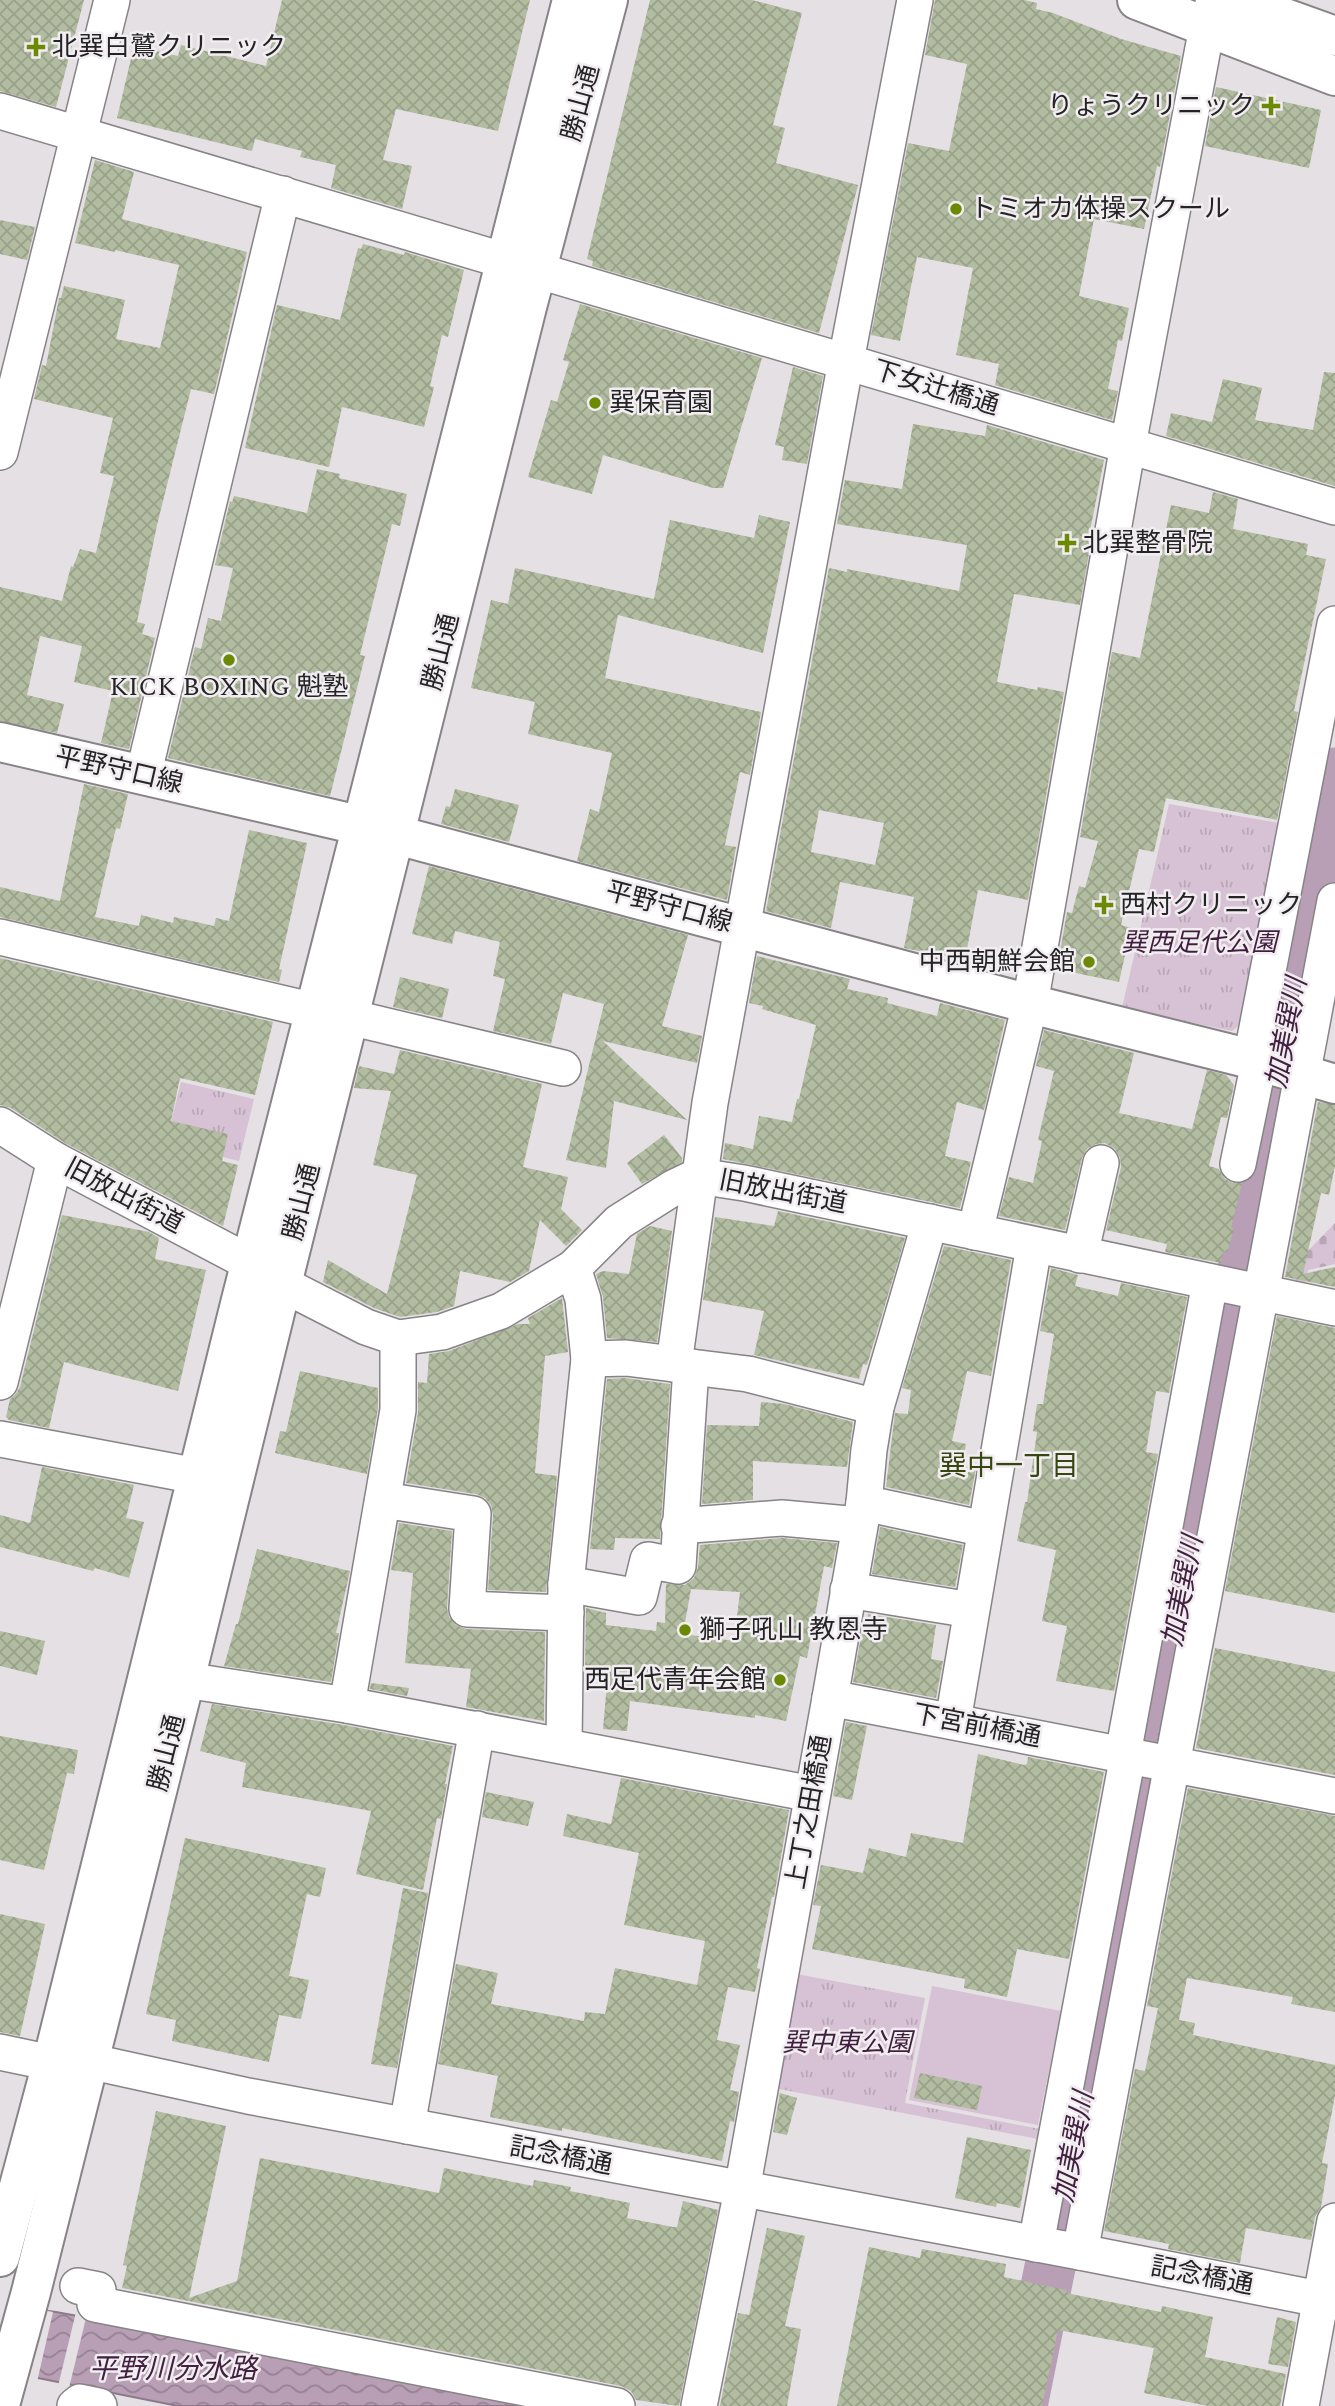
<svg xmlns="http://www.w3.org/2000/svg" width="1335" height="2406" font-family="Spectral,'Noto Sans JP',serif">
<defs>
<pattern id="grass-tufts" width="24" height="20" patternUnits="userSpaceOnUse" patternTransform="scale(1.75)"><rect width="24" height="20" fill="#d7c1d4"/><path d="M3 7l-1-3M5 7V3M7 7l1-3M15 17l-1-3M17 17v-4M19 17l1-3" fill="none" stroke="#b8a6b6"/></pattern>
<pattern id="cemetery-stones" width="16" height="16" patternUnits="userSpaceOnUse" patternTransform="scale(1.75)"><rect width="16" height="16" fill="#d7c1d4"/><path d="M2 7V4a2 2 0 0 1 4 0v3zM10 15v-3a2 2 0 0 1 4 0v3z" fill="#b8a6b6"/></pattern>
<pattern id="water-waves" width="16" height="10" patternUnits="userSpaceOnUse" patternTransform="scale(1.75)"><rect width="16" height="10" fill="#b89fb5"/><path d="M0 5q4-4 8 0t8 0" fill="none" stroke="#958193"/></pattern>
<pattern id="building-cross-hatch" width="8" height="8" patternUnits="userSpaceOnUse" patternTransform="scale(1.75)"><rect width="8" height="8" fill="#b2bca0"/><path d="M0 0l8 8M0 8l8-8" fill="none" stroke="#99a18a"/></pattern>
</defs>
<rect width="100%" height="100%" fill="#e4e0e4"/>
<g fill="url(#grass-tufts)">
<path d="M 1169,804 L 1285,824 L 1245,1021 L 1232,1031 L 1122,1008 Z"/>
<path d="M 181,1082 L 254,1099 L 239,1161 L 166,1143 Z"/>
<path d="M 791,1973 L 925,1998 L 905,2103 L 1040,2129 L 1038,2139 L 769,2087 Z"/>
</g>
<path fill="url(#cemetery-stones)" d="M 1335,1223 L 1335,1264 L 1308,1270 L 1304,1288 L 1293,1285 L 1298,1261 Z"/>
<path fill="#d7c1d4" d="M 932,1986 L 1061,2011 L 1038,2125 L 909,2100 Z"/>
<path fill="url(#water-waves)" stroke="#8c7a8a" stroke-width="2" d="M 0,2305 L 56,2312 L 566,2406 L 178,2406 L 38,2378 L 0,2368 Z"/>
<g fill="#e4e0e4">
<path d="M 0,2302 L 53,2312 L 37,2382 L 0,2372 Z"/>
<path d="M 76,2312 L 87,2314 L 69,2388 L 58,2386 Z"/>
</g>
<g fill="none" stroke-linecap="round" stroke-linejoin="round">
<path stroke="#b89fb5" stroke-width="51" d="M 1022,2406 L 1142,1811 L 1335,773"/>
</g>
<g fill="url(#building-cross-hatch)" fill-rule="evenodd">
<path d="M 0,0 L 84,0 L 56,107 L 0,91 Z"/>
<path d="M 282,0 L 530,0 L 498,131 L 396,109 L 383,160 L 412,166 L 402,209 L 331,188 L 336,165 L 300,157 L 302,151 L 255,139 L 252,151 L 117,118 L 134,46 L 178,56 L 181,45 L 266,66 Z"/>
<path d="M 650,0 L 752,0 L 802,13 L 773,125 L 785,128 L 776,163 L 858,185 L 819,333 L 592,266 L 593,261 L 587,259 Z"/>
<path d="M 935,0 L 1024,0 L 1037,3 L 1036,9 L 1053,13 L 1121,39 L 1181,56 L 1160,167 L 1157,166 L 1144,229 L 1094,219 L 1079,296 L 1129,308 L 1122,341 L 1118,340 L 1108,389 L 1118,391 L 1112,420 L 995,385 L 999,364 L 956,355 L 973,268 L 917,257 L 900,341 L 871,335 L 908,143 L 949,151 L 967,64 L 925,55 Z"/>
<path d="M 1216,87 L 1321,110 L 1309,168 L 1205,146 Z"/>
<path d="M 95,160 L 134,172 L 122,219 L 247,252 L 214,394 L 191,389 L 157,525 L 137,622 L 145,624 L 142,634 L 155,638 L 129,749 L 101,743 L 113,691 L 74,682 L 82,646 L 40,636 L 27,695 L 64,704 L 57,733 L 0,721 L 0,587 L 62,601 L 71,566 L 73,567 L 80,549 L 96,553 L 114,476 L 100,473 L 113,418 L 34,399 L 42,365 L 46,366 L 59,298 L 61,298 L 64,286 L 125,300 L 116,339 L 160,348 L 179,265 L 115,250 L 115,252 L 75,243 Z"/>
<path d="M 0,220 L 35,227 L 27,260 L 0,254 Z"/>
<path d="M 363,244 L 404,255 L 405,252 L 464,270 L 448,337 L 442,335 L 430,386 L 434,387 L 424,427 L 342,407 L 329,467 L 245,448 L 277,305 L 340,320 L 358,248 L 361,249 Z"/>
<path d="M 580,304 L 762,358 L 723,488 L 713,488 L 603,455 L 592,494 L 528,477 L 551,400 L 557,402 L 569,362 L 563,360 Z"/>
<path d="M 793,367 L 823,376 L 807,464 L 782,460 L 784,447 L 775,445 Z"/>
<path d="M 1324,372 L 1335,373 L 1335,486 L 1166,436 L 1171,413 L 1212,422 L 1223,379 L 1262,388 L 1255,420 L 1313,430 Z"/>
<path d="M 913,424 L 985,436 L 987,425 L 1104,460 L 1089,536 L 1092,536 L 1080,605 L 1014,594 L 997,682 L 1037,690 L 1038,687 L 1064,692 L 1028,900 L 978,890 L 965,960 L 904,948 L 914,897 L 840,882 L 831,928 L 766,911 L 829,568 L 847,572 L 847,569 L 959,591 L 967,545 L 837,524 L 845,480 L 902,489 ZM 819,810 L 884,823 L 875,865 L 811,852 Z"/>
<path d="M 317,469 L 340,474 L 339,478 L 407,494 L 400,526 L 392,524 L 360,655 L 365,656 L 330,796 L 168,758 L 195,647 L 201,649 L 208,618 L 221,621 L 233,568 L 215,565 L 230,501 L 232,502 L 234,496 L 307,513 Z"/>
<path d="M 1213,492 L 1238,499 L 1233,529 L 1308,544 L 1306,555 L 1326,559 L 1294,711 L 1298,712 L 1277,820 L 1166,798 L 1154,852 L 1139,849 L 1121,925 L 1131,928 L 1119,982 L 1057,969 L 1067,912 L 1072,913 L 1079,886 L 1085,888 L 1098,841 L 1080,837 L 1112,652 L 1140,658 L 1171,505 L 1209,513 Z"/>
<path d="M 759,515 L 790,522 L 763,653 L 618,615 L 605,678 L 761,712 L 750,775 L 740,772 L 725,845 L 736,847 L 727,900 L 577,861 L 590,809 L 599,812 L 612,753 L 528,734 L 535,702 L 471,688 L 491,600 L 508,604 L 515,568 L 654,599 L 670,520 L 754,538 Z"/>
<path d="M 84,784 L 128,794 L 120,829 L 116,828 L 95,917 L 139,926 L 141,915 L 173,923 L 174,917 L 214,926 L 216,918 L 229,921 L 249,830 L 307,843 L 279,969 L 282,970 L 279,982 L 0,917 L 0,887 L 60,901 Z"/>
<path d="M 455,789 L 519,805 L 509,842 L 441,824 L 446,806 L 450,807 Z"/>
<path d="M 429,866 L 688,935 L 662,1026 L 702,1036 L 697,1063 L 603,1041 L 687,1120 L 614,1101 L 606,1168 L 566,1160 L 604,1004 L 563,993 L 551,1044 L 493,1031 L 505,979 L 493,976 L 500,942 L 455,931 L 452,944 L 412,934 Z"/>
<path d="M 757,956 L 850,979 L 847,989 L 888,998 L 887,1003 L 937,1016 L 940,1003 L 1005,1020 L 984,1110 L 957,1102 L 945,1156 L 971,1162 L 960,1208 L 723,1159 L 725,1143 L 753,1149 L 759,1116 L 792,1122 L 797,1099 L 799,1099 L 816,1025 L 762,1009 L 763,1006 L 749,1003 Z"/>
<path d="M 0,958 L 273,1022 L 255,1095 L 180,1078 L 171,1121 L 228,1134 L 222,1161 L 238,1165 L 223,1226 L 65,1143 L 11,1108 L 0,1105 Z"/>
<path d="M 400,977 L 449,989 L 442,1018 L 393,1007 Z"/>
<path d="M 1044,1030 L 1134,1053 L 1119,1113 L 1192,1129 L 1207,1070 L 1226,1075 L 1234,1085 L 1227,1118 L 1221,1117 L 1209,1166 L 1219,1169 L 1225,1179 L 1233,1183 L 1242,1183 L 1231,1228 L 1234,1229 L 1227,1253 L 1223,1251 L 1221,1263 L 1165,1252 L 1167,1244 L 1106,1230 L 1104,1239 L 1121,1167 L 1120,1158 L 1115,1149 L 1105,1143 L 1096,1144 L 1087,1149 L 1082,1158 L 1065,1230 L 999,1216 L 1009,1177 L 1033,1183 L 1042,1141 L 1038,1140 L 1054,1071 L 1036,1066 Z"/>
<path d="M 400,1050 L 542,1084 L 523,1167 L 568,1177 L 561,1209 L 582,1230 L 566,1246 L 540,1220 L 529,1271 L 510,1282 L 460,1271 L 454,1306 L 437,1312 L 400,1317 L 374,1308 L 323,1282 L 328,1260 L 387,1294 L 417,1175 L 373,1165 L 391,1091 L 354,1088 L 359,1066 L 394,1074 Z"/>
<path d="M 1318,1102 L 1335,1105 L 1335,1166 L 1329,1195 L 1321,1193 L 1303,1274 L 1335,1267 L 1335,1287 L 1285,1277 Z"/>
<path d="M 664,1135 L 682,1158 L 682,1162 L 642,1184 L 627,1163 Z"/>
<path d="M 778,1211 L 905,1238 L 867,1365 L 863,1364 L 859,1379 L 754,1355 L 764,1311 L 703,1300 L 715,1217 L 774,1226 Z"/>
<path d="M 62,1215 L 149,1232 L 159,1238 L 155,1259 L 206,1270 L 178,1391 L 64,1362 L 49,1428 L 9,1420 L 6,1417 L 10,1399 L 15,1395 L 20,1387 Z"/>
<path d="M 650,1226 L 672,1231 L 657,1342 L 607,1338 L 603,1297 L 596,1274 L 603,1271 L 629,1274 L 637,1234 Z"/>
<path d="M 944,1246 L 1011,1260 L 991,1376 L 967,1371 L 952,1441 L 966,1444 L 962,1466 L 976,1468 L 969,1505 L 886,1487 L 895,1413 L 908,1414 L 911,1390 L 902,1388 Z"/>
<path d="M 1051,1268 L 1078,1275 L 1075,1286 L 1118,1296 L 1121,1283 L 1187,1297 L 1169,1393 L 1156,1391 L 1146,1452 L 1158,1454 L 1114,1691 L 1056,1681 L 1067,1626 L 1042,1621 L 1056,1550 L 1017,1541 L 1025,1502 L 1027,1502 L 1037,1432 L 1033,1431 L 1037,1404 L 1043,1404 L 1054,1334 L 1040,1331 Z"/>
<path d="M 562,1298 L 568,1352 L 545,1356 L 535,1473 L 557,1476 L 546,1592 L 488,1590 L 493,1515 L 491,1505 L 485,1498 L 476,1494 L 406,1483 L 418,1413 L 418,1382 L 427,1383 L 429,1354 L 449,1351 L 518,1324 L 530,1324 L 528,1318 Z"/>
<path d="M 1277,1316 L 1335,1328 L 1335,1613 L 1225,1591 Z"/>
<path d="M 300,1371 L 378,1388 L 378,1408 L 367,1474 L 275,1453 L 280,1431 L 286,1432 Z"/>
<path d="M 625,1378 L 670,1384 L 660,1539 L 615,1538 L 614,1550 L 590,1549 L 607,1379 Z"/>
<path d="M 761,1402 L 784,1404 L 853,1422 L 847,1467 L 753,1461 L 753,1500 L 702,1504 L 707,1425 L 759,1426 Z"/>
<path d="M 42,1467 L 134,1485 L 126,1518 L 144,1522 L 129,1578 L 95,1568 L 93,1571 L 0,1547 L 0,1515 L 30,1523 Z"/>
<path d="M 399,1523 L 452,1531 L 447,1608 L 449,1617 L 456,1625 L 466,1629 L 545,1632 L 544,1721 L 466,1707 L 471,1669 L 405,1663 L 413,1573 L 391,1570 Z"/>
<path d="M 880,1527 L 963,1545 L 955,1587 L 872,1574 Z"/>
<path d="M 782,1538 L 837,1543 L 832,1568 L 824,1566 L 807,1658 L 800,1656 L 786,1721 L 755,1715 L 755,1718 L 630,1701 L 627,1731 L 603,1729 L 608,1672 L 585,1671 L 586,1608 L 606,1613 L 606,1625 L 656,1631 L 657,1622 L 665,1623 L 666,1584 L 685,1585 L 694,1578 L 698,1567 L 700,1545 ZM 691,1589 L 740,1592 L 734,1641 L 683,1634 Z"/>
<path d="M 257,1549 L 350,1571 L 336,1633 L 339,1633 L 331,1682 L 224,1666 L 236,1624 L 238,1624 Z"/>
<path d="M 868,1614 L 936,1625 L 931,1659 L 943,1661 L 936,1698 L 853,1682 L 864,1619 L 867,1619 Z"/>
<path d="M 0,1631 L 45,1641 L 37,1675 L 0,1666 Z"/>
<path d="M 1215,1648 L 1335,1672 L 1335,1775 L 1196,1748 Z"/>
<path d="M 371,1683 L 409,1688 L 407,1696 L 370,1689 Z"/>
<path d="M 212,1704 L 344,1725 L 453,1746 L 445,1784 L 447,1784 L 441,1819 L 437,1818 L 423,1890 L 356,1874 L 371,1811 L 242,1787 L 246,1763 L 200,1751 Z"/>
<path d="M 846,1722 L 867,1726 L 852,1800 L 833,1796 Z"/>
<path d="M 0,1736 L 78,1750 L 74,1774 L 67,1773 L 44,1870 L 0,1860 Z"/>
<path d="M 978,1754 L 1024,1765 L 1027,1764 L 1028,1757 L 1104,1772 L 1069,1959 L 1017,1949 L 1007,1997 L 964,1988 L 965,1979 L 812,1949 L 821,1906 L 813,1905 L 821,1865 L 863,1873 L 869,1848 L 906,1857 L 911,1833 L 963,1843 Z"/>
<path d="M 621,1778 L 789,1810 L 774,1897 L 772,1897 L 757,1968 L 760,1969 L 755,1992 L 728,1987 L 717,2040 L 740,2045 L 730,2090 L 739,2092 L 734,2122 L 730,2121 L 722,2161 L 562,2128 L 562,2131 L 490,2117 L 498,2076 L 438,2064 L 456,1964 L 498,1973 L 491,2004 L 584,2021 L 585,2012 L 605,2014 L 615,1968 L 697,1985 L 705,1941 L 624,1925 L 639,1853 L 563,1836 L 567,1814 L 611,1824 Z"/>
<path d="M 1188,1788 L 1335,1816 L 1335,2012 L 1291,2004 L 1293,1997 L 1187,1978 L 1179,2020 L 1195,2023 L 1193,2035 L 1335,2065 L 1335,2096 L 1322,2163 L 1328,2164 L 1321,2207 L 1315,2217 L 1311,2240 L 1246,2228 L 1240,2263 L 1168,2249 L 1169,2244 L 1104,2231 L 1135,2069 L 1145,2071 L 1158,2008 L 1147,2006 Z"/>
<path d="M 486,1792 L 534,1802 L 528,1826 L 482,1817 Z"/>
<path d="M 185,1838 L 326,1868 L 320,1897 L 307,1894 L 289,1976 L 309,1980 L 301,2019 L 279,2015 L 269,2062 L 172,2041 L 176,2020 L 146,2014 Z"/>
<path d="M 403,1888 L 428,1893 L 397,2068 L 371,2064 Z"/>
<path d="M 0,1914 L 45,1924 L 20,2036 L 0,2032 Z"/>
<path d="M 920,2073 L 982,2086 L 977,2110 L 914,2098 Z"/>
<path d="M 780,2093 L 797,2098 L 787,2135 L 773,2132 Z"/>
<path d="M 156,2111 L 226,2126 L 189,2298 L 237,2281 L 260,2158 L 439,2193 L 444,2168 L 533,2186 L 534,2180 L 571,2187 L 570,2191 L 630,2203 L 627,2218 L 673,2227 L 677,2227 L 683,2201 L 718,2210 L 679,2406 L 636,2400 L 631,2391 L 621,2386 L 122,2288 L 127,2266 L 123,2265 Z"/>
<path d="M 967,2137 L 1031,2150 L 1020,2208 L 997,2203 L 996,2207 L 955,2198 Z"/>
<path d="M 767,2228 L 805,2236 L 785,2326 L 801,2329 L 787,2406 L 720,2406 L 738,2313 L 749,2315 Z"/>
<path d="M 869,2247 L 920,2258 L 922,2249 L 1006,2264 L 1004,2277 L 1066,2290 L 1066,2293 L 1161,2312 L 1162,2306 L 1213,2317 L 1205,2357 L 1286,2374 L 1280,2406 L 1208,2406 L 1144,2393 L 1154,2348 L 1058,2330 L 1042,2406 L 837,2406 Z"/>
<path d="M 1277,2317 L 1296,2322 L 1288,2367 L 1268,2364 Z"/>
</g>
<g fill="none" stroke-linecap="round" stroke-linejoin="round">
<defs>
<g id="minor">
<path d="M 0,111 L 1335,507"/>
<path d="M 0,452 L 112,0"/>
<path d="M 143,776 L 283,194"/>
<path d="M 0,937 L 315,1011"/>
<path d="M 349,1017 L 563,1068"/>
<path d="M 1251,1059 L 1335,624"/>
<path d="M 0,1125 L 55,1160 L 250,1263 L 282,1284 L 366,1327 L 398,1338 L 442,1332 L 501,1311 L 573,1268 L 619,1222 L 673,1188 L 698,1176 L 744,1183 L 1335,1308"/>
<path d="M 1238,1164 L 1259,1062"/>
<path d="M 975,1232 L 1030,1004 L 1128,445 L 1207,27 L 1214,0"/>
<path d="M 1080,1255 L 1101,1163"/>
<path d="M 589,1359 L 626,1358 L 674,1364"/>
<path d="M 691,1367 L 748,1374 L 876,1407"/>
<path d="M 0,1382 L 55,1160"/>
<path d="M 0,1439 L 197,1476"/>
<path d="M 383,1500 L 473,1514 L 467,1609 L 566,1613"/>
<path d="M 864,1503 L 985,1529"/>
<path d="M 679,1526 L 782,1518 L 859,1525"/>
<path d="M 566,1584 L 639,1597 L 648,1560 L 678,1566 L 691,1367 L 674,1364 L 710,1103 L 846,361 L 915,0"/>
<path d="M 848,1590 L 971,1610"/>
<path d="M 185,1680 L 347,1705 L 812,1794"/>
<path d="M 830,1698 L 1335,1796"/>
<path d="M 347,1705 L 398,1410 L 398,1338"/>
<path d="M 953,1721 L 1034,1246"/>
<path d="M 564,1745 L 566,1584 L 589,1359 L 583,1299 L 573,1268"/>
<path d="M 1123,1754 L 1210,1282"/>
<path d="M 0,2052 L 52,2063 L 88,2061 L 248,2096 L 1080,2252 L 1335,2302"/>
<path d="M 407,2126 L 477,1729"/>
<path d="M 1036,2244 L 1128,1755"/>
<path d="M 1080,2252 L 1335,901"/>
<path d="M 78,2286 L 98,2290 L 95,2304 L 617,2406"/>
<path d="M 75,2406 L 80,2402 L 99,2406"/>
<path d="M 699,2406 L 742,2190 L 830,1698 L 864,1503 L 869,1450 L 876,1407 L 930,1222"/>
<path d="M 1301,2406 L 1335,2221"/>
</g>
<g id="major">
<path d="M 0,742 L 363,826 L 1030,1004 L 1251,1059 L 1335,1084"/>
<path d="M 0,2257 L 52,2063 L 240,1304 L 572,0"/>
<path d="M 0,2405 L 31,2292 L 185,1680 L 282,1284 L 527,307 L 608,0"/>
</g>
<g id="highway">
<path d="M 1137,0 L 1335,76"/>
<path d="M 1235,0 L 1335,36"/>
</g>
</defs>
<use href="#minor" stroke="#878386" stroke-width="38"/>
<use href="#major" stroke="#878386" stroke-width="42"/>
<use href="#highway" stroke="#878386" stroke-width="42"/>
<use href="#minor" stroke="#fff" stroke-width="35"/>
<use href="#major" stroke="#fff" stroke-width="38"/>
<use href="#highway" stroke="#fff" stroke-width="38"/>
</g>
<g fill="#6c8903" stroke="#f1edf1" stroke-width="2.5">
<path d="M32.5 36.5h7v7h7v7h-7v7h-7v-7h-7v-7h7z"/>
<path d="M1267.5 95.5h7v7h7v7h-7v7h-7v-7h-7v-7h7z"/>
<circle cx="956" cy="209" r="7"/>
<circle cx="595" cy="403" r="7"/>
<path d="M1063.5 532.5h7v7h7v7h-7v7h-7v-7h-7v-7h7z"/>
<circle cx="229" cy="660" r="7"/>
<path d="M1100.5 894.5h7v7h7v7h-7v7h-7v-7h-7v-7h7z"/>
<circle cx="1089" cy="962" r="7"/>
<circle cx="685" cy="1630" r="7"/>
<circle cx="780" cy="1680" r="7"/>
</g>
<g text-anchor="middle" dominant-baseline="central" stroke-width="5" stroke-linejoin="round" paint-order="stroke">
<g font-size="26" fill="#252425" stroke="#f1edf1" text-anchor="start">
<text x="52" y="47">北巽白鷲クリニック</text>
<text x="1255" y="106" text-anchor="end">りょうクリニック</text>
<text x="970" y="209">トミオカ体操スクール</text>
<text x="609" y="403">巽保育園</text>
<text x="1083" y="543">北巽整骨院</text>
<text x="229" y="687" text-anchor="middle">KICK BOXING 魁塾</text>
<text x="1120" y="905">西村クリニック</text>
<text x="1075" y="962" text-anchor="end">中西朝鮮会館</text>
<text x="699" y="1630">獅子吼山 教恩寺</text>
<text x="766" y="1680" text-anchor="end">西足代青年会館</text>
</g>
<g font-size="26" fill="#252425" stroke="#f1edf1">
<text transform="translate(581 103) rotate(-75)">勝山通</text>
<text transform="translate(936 388) rotate(17)">下女辻橋通</text>
<text transform="translate(441 652) rotate(-76)">勝山通</text>
<text transform="translate(119 770) rotate(13)">平野守口線</text>
<text transform="translate(669 907) rotate(15)">平野守口線</text>
<text transform="translate(783 1192) rotate(11)">旧放出街道</text>
<text transform="translate(124 1196) rotate(28)">旧放出街道</text>
<text transform="translate(302 1202) rotate(-76)">勝山通</text>
<text transform="translate(977 1726) rotate(11)">下宮前橋通</text>
<text transform="translate(167 1753) rotate(-76)">勝山通</text>
<text transform="translate(809 1812) rotate(-80)">上丁之田橋通</text>
<text transform="translate(561 2156) rotate(11)">記念橋通</text>
<text transform="translate(1202 2276) rotate(11)">記念橋通</text>
</g>
<g font-size="26" font-style="italic" fill="#401e3e" stroke="#f1edf1">
<text x="1199" y="943">巽西足代公園</text>
<text x="847" y="2043">巽中東公園</text>
</g>
<g font-size="28" font-style="italic" fill="#42203f" stroke="#f1edf1">
<text transform="translate(1287 1033) rotate(-79)">加美巽川</text>
<text transform="translate(1183 1591) rotate(-79)">加美巽川</text>
<text transform="translate(1074 2147) rotate(-79)">加美巽川</text>
<text x="173" y="2369">平野川分水路</text>
</g>
<g font-size="28" fill="#37460f" stroke="#f1edf1">
<text x="1009" y="1466">巽中一丁目</text>
</g>
</g>
</svg>
